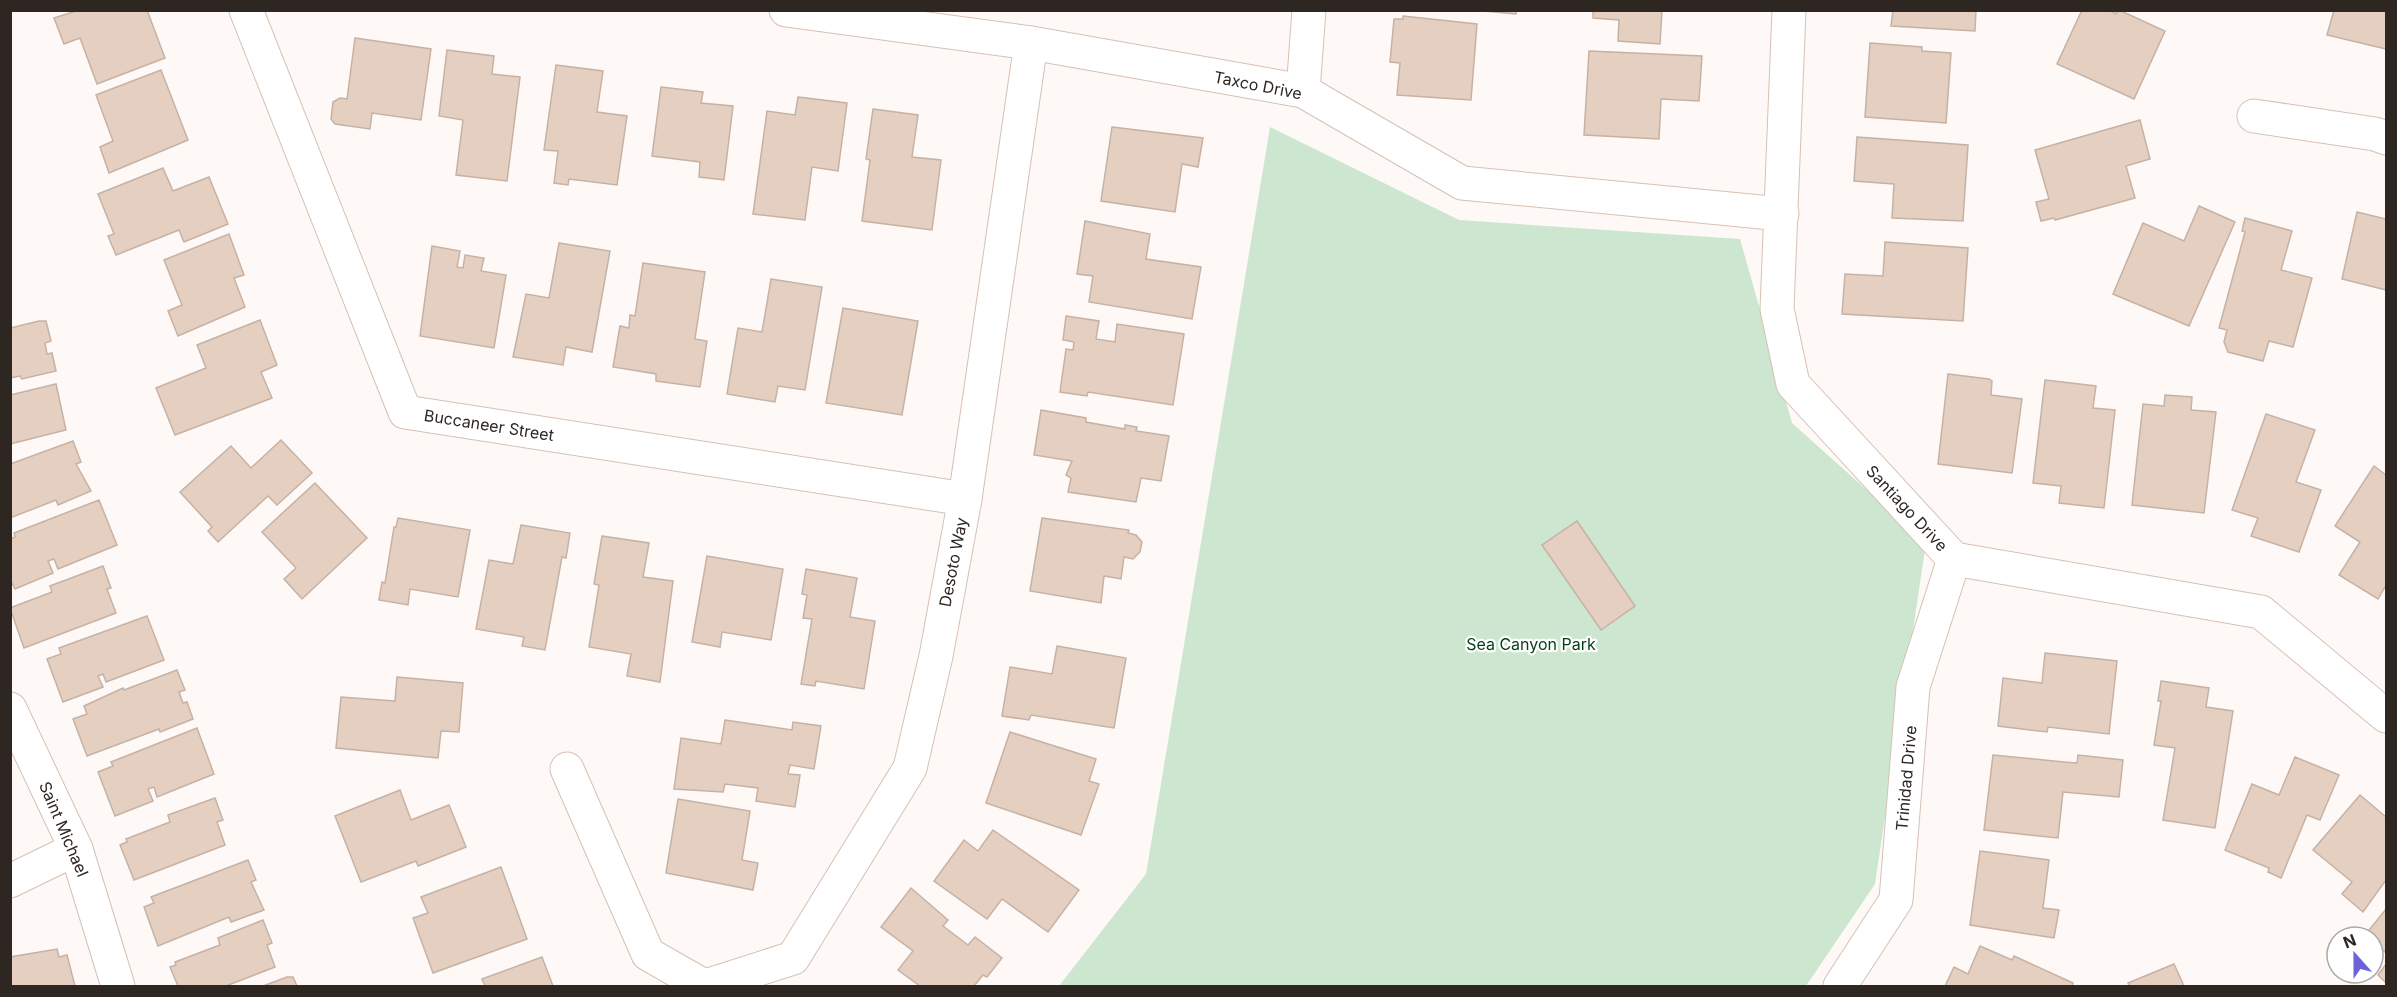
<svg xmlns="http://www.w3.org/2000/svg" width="2397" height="997" font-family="Inter,sans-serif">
<rect width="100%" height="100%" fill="#fef9f6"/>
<path fill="#cde6d0" d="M 1270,127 L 1459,220 L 1740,239 L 1792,423 L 1926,543 L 1875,884 L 1806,986 L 1059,986 L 1146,874 Z"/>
<g fill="#e4cfc1" stroke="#c6b2a5" stroke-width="1.5">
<path d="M 79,10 L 147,10 L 165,58 L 97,84 L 80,38 L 64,44 L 54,18 Z"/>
<path d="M 1471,10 L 1517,10 L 1516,14 Z"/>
<path d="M 1593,10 L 1662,10 L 1660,44 L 1618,41 L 1619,20 L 1593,18 Z"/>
<path d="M 1893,10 L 1976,10 L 1975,31 L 1891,26 Z"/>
<path d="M 2082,10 L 2109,10 L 2116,14 L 2119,10 L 2165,31 L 2134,99 L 2057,64 Z"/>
<path d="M 2334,10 L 2386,10 L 2386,49 L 2327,35 Z"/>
<path d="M 1403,16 L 1477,24 L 1471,100 L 1397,95 L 1400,63 L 1390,62 L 1394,19 L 1403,19 Z"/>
<path d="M 355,38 L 431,49 L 421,120 L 372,113 L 370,129 L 335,124 L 331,119 L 333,102 L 340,98 L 347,99 Z"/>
<path d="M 1870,43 L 1922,47 L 1922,51 L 1951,53 L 1946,123 L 1865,117 Z"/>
<path d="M 447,50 L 494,56 L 492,74 L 520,77 L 507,181 L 456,175 L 463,120 L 439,116 Z"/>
<path d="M 1589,51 L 1702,56 L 1699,101 L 1661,99 L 1659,139 L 1584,135 Z"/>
<path d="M 556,65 L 603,71 L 597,112 L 627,116 L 617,185 L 569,179 L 568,185 L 554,183 L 558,151 L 544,150 Z"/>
<path d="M 161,70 L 188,140 L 109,173 L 100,147 L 113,141 L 96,95 Z"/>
<path d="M 661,87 L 703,92 L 701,103 L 733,106 L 724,180 L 699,177 L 700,162 L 652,156 Z"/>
<path d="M 798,97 L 847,103 L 838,171 L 812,167 L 805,220 L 753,214 L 767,111 L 795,115 Z"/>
<path d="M 873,109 L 918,115 L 912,157 L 941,160 L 932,230 L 862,221 L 870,160 L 866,159 Z"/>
<path d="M 2140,120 L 2150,159 L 2126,166 L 2135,198 L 2055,220 L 2054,218 L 2041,221 L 2036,202 L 2049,199 L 2035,150 Z"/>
<path d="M 1112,127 L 1203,138 L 1198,167 L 1182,164 L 1175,212 L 1101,201 Z"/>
<path d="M 1857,137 L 1968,145 L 1963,221 L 1892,218 L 1894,184 L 1854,181 Z"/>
<path d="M 163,168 L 173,191 L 209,177 L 228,224 L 184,242 L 179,230 L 116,255 L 108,236 L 114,234 L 98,194 Z"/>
<path d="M 2199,206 L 2235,222 L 2189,326 L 2113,294 L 2143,223 L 2184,241 Z"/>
<path d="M 2357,212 L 2386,219 L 2386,290 L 2342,279 Z"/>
<path d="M 2245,218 L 2292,231 L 2281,270 L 2312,278 L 2293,347 L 2269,341 L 2263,361 L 2228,352 L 2224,342 L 2227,330 L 2219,328 L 2245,232 L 2242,231 Z"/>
<path d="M 1085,221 L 1150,234 L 1146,259 L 1201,267 L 1192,319 L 1089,302 L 1093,276 L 1077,274 Z"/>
<path d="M 229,234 L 244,275 L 234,278 L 245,307 L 178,336 L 168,311 L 182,305 L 164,260 Z"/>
<path d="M 1885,242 L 1968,248 L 1963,321 L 1842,314 L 1845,274 L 1883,276 Z"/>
<path d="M 559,243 L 610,251 L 592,352 L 566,347 L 563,365 L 513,357 L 526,294 L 549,298 Z"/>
<path d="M 432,246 L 460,251 L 457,267 L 463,268 L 465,255 L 484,258 L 481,271 L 506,275 L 494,348 L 420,336 Z"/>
<path d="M 643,263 L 705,272 L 695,339 L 707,341 L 700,387 L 656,381 L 656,374 L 613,367 L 620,326 L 629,328 L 630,315 L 635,316 Z"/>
<path d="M 771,279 L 822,287 L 805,390 L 778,386 L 775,402 L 727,394 L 738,328 L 762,332 Z"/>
<path d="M 843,308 L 918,321 L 902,415 L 826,403 Z"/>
<path d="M 1066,316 L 1099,321 L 1096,339 L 1115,342 L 1117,324 L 1184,334 L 1173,405 L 1088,392 L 1087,396 L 1060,392 L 1066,349 L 1073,350 L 1074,342 L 1063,340 Z"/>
<path d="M 260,320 L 277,365 L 261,372 L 272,398 L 175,435 L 156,388 L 206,368 L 197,345 Z"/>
<path d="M 39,321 L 46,321 L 51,341 L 45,343 L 47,354 L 52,353 L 56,371 L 22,379 L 20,376 L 10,378 L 10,328 Z"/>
<path d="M 1948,374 L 1989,379 L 1992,381 L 1991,395 L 2022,399 L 2012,473 L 1938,464 Z"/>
<path d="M 2045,380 L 2096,386 L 2093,408 L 2115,410 L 2104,508 L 2059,503 L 2061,486 L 2033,483 Z"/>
<path d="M 56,384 L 66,430 L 10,444 L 10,395 Z"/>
<path d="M 2165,395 L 2192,397 L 2191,410 L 2216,412 L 2204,513 L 2132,505 L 2143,404 L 2164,406 Z"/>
<path d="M 1041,410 L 1086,418 L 1086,422 L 1125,429 L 1125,425 L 1137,427 L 1136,431 L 1169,436 L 1161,481 L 1141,478 L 1136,502 L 1068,492 L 1071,478 L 1066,475 L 1072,461 L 1034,455 Z"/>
<path d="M 2266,414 L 2315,430 L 2296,482 L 2321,490 L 2299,552 L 2251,536 L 2258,518 L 2232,510 Z"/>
<path d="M 281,440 L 312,473 L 277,505 L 268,496 L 218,542 L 208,531 L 212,527 L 180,492 L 231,446 L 251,468 Z"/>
<path d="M 73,441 L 81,462 L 76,464 L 91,491 L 58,505 L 56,500 L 10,518 L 10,464 Z"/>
<path d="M 2374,466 L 2386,475 L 2386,585 L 2378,599 L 2339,575 L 2360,542 L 2335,526 Z"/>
<path d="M 315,483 L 367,538 L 302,599 L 284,579 L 296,568 L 262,532 Z"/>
<path d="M 99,500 L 117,545 L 58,569 L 54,559 L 48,561 L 53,573 L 15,589 L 10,579 L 10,539 L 15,537 L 14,533 Z"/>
<path d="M 398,518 L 470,530 L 458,597 L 410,589 L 408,605 L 379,600 L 382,582 L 385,583 L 394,527 L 396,527 Z"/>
<path d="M 1042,518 L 1129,530 L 1128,533 L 1136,535 L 1142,542 L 1140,552 L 1133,559 L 1124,557 L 1121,579 L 1104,576 L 1101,603 L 1030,591 Z"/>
<path d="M 1577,521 L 1635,606 L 1601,630 L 1542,545 Z"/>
<path d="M 521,525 L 570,533 L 566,558 L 562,557 L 545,650 L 522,646 L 524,637 L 476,629 L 489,560 L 513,564 Z"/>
<path d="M 602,536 L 649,543 L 643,577 L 673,581 L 660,682 L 627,676 L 631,654 L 589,647 L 599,585 L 594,584 Z"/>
<path d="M 707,556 L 783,569 L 771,640 L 722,632 L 720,647 L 692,642 Z"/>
<path d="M 103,566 L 111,588 L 107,589 L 116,613 L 24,648 L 10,608 L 52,592 L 50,586 Z"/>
<path d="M 806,569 L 857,578 L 850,617 L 875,621 L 864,689 L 816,681 L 815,686 L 801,684 L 812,619 L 803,618 L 807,595 L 802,594 Z"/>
<path d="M 147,616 L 164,660 L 106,682 L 103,674 L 98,676 L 103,687 L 63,702 L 47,659 L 61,654 L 59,648 Z"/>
<path d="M 1057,646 L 1126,658 L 1114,728 L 1031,715 L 1029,720 L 1002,716 L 1010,667 L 1052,674 Z"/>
<path d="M 2045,653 L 2117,661 L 2109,734 L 2048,727 L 2047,732 L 1998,726 L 2003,678 L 2042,683 Z"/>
<path d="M 177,670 L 185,690 L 179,692 L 183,703 L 187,702 L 193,719 L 160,732 L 159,729 L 87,756 L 73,719 L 87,714 L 84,706 L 123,688 L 124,690 Z"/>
<path d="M 397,677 L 463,683 L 459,732 L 441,731 L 438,758 L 336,748 L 341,697 L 395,701 Z"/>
<path d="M 2161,681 L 2209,688 L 2206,707 L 2233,711 L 2215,828 L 2163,820 L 2175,748 L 2154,745 L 2161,701 L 2158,701 Z"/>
<path d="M 725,720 L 792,730 L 793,722 L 821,726 L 814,769 L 790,765 L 788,774 L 800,775 L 795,807 L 756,801 L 758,788 L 725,784 L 723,792 L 674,789 L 681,738 L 721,744 Z"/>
<path d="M 197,728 L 214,774 L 157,797 L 154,787 L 148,789 L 153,801 L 115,816 L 98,772 L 113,766 L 111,762 Z"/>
<path d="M 1010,732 L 1096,759 L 1089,781 L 1099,784 L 1081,835 L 986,803 Z"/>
<path d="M 1993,755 L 2064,762 L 2077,763 L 2078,755 L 2123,760 L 2119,797 L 2063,792 L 2058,838 L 1984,830 Z"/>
<path d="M 2295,757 L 2339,775 L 2320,820 L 2307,815 L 2281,878 L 2268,872 L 2269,868 L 2225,850 L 2252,784 L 2279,795 Z"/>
<path d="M 400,790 L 411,820 L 449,805 L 466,847 L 418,866 L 416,861 L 361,882 L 335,816 Z"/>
<path d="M 2360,795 L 2386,817 L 2386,880 L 2363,912 L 2342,894 L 2352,882 L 2313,850 Z"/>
<path d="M 215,798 L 223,820 L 217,822 L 225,845 L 134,880 L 120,845 L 127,842 L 126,839 L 170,822 L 168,815 Z"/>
<path d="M 678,799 L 750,811 L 742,860 L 758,863 L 753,890 L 666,873 Z"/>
<path d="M 993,830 L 1079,890 L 1048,932 L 1002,899 L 987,919 L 934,881 L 964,840 L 978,851 Z"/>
<path d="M 1980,851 L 2049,860 L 2043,908 L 2059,910 L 2054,938 L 1970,925 Z"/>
<path d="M 248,860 L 256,880 L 251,882 L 264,910 L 231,922 L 229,917 L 158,946 L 144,907 L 154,903 L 151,897 Z"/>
<path d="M 501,867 L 527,939 L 433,973 L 413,918 L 428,913 L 421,897 Z"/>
<path d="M 911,888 L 948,920 L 943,926 L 968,945 L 975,937 L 1002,958 L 987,977 L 983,975 L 974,986 L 920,986 L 898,970 L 913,951 L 881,927 Z"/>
<path d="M 2386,909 L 2386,953 L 2373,942 L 2373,937 L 2365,935 Z"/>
<path d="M 263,920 L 272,943 L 267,945 L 275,967 L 226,986 L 178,986 L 170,967 L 176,965 L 175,962 L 220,945 L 218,938 Z"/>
<path d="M 1980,946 L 2012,960 L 2014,956 L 2073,983 L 2072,986 L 1945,986 L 1954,967 L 1968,974 Z"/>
<path d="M 57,949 L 59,957 L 67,955 L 75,986 L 10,986 L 10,957 Z"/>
<path d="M 542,957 L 553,986 L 485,986 L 482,979 Z"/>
<path d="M 2174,964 L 2184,986 L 2129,986 L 2128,983 Z"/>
<path d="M 2386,964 L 2386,983 L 2378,975 Z"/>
<path d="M 287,977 L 293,977 L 297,986 L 263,986 Z"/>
</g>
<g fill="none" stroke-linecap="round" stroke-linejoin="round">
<defs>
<g id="minor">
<path d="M 246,10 L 405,412 L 965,499"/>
<path d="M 786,10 L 1031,43 L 1303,91 L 1462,183 L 1782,214"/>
<path d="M 1789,10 L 1777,309 L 1793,384 L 1954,559 L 2261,612 L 2386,716"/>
<path d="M 1303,91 L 1309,10"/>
<path d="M 2254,116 L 2375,134 L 2386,138"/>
<path d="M 10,709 L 76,849 L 118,986"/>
<path d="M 567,769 L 648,954 L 704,986"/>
<path d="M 10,881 L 76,849"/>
<path d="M 706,986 L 793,958 L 910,768 L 936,656 L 965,499 L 1031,43"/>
<path d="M 1840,986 L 1896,900 L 1913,687 L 1954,559"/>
</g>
</defs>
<use href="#minor" stroke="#d6c1b4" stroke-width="35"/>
<use href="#minor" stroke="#fff" stroke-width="33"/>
</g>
<g text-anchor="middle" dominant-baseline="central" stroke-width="4.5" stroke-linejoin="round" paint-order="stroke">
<g font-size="16" fill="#2e2621" stroke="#fff">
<text transform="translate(1258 85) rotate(11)">Taxco Drive</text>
<text transform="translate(489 425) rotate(9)">Buccaneer Street</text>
<text transform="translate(1907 508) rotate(47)">Santiago Drive</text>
<text transform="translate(953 562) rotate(-79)">Desoto Way</text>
<text transform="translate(1906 778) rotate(-85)">Trinidad Drive</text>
<text transform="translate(64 829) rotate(67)">Saint Michael</text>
</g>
<g font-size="16" fill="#003f17" stroke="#fff">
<text x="1531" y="644">Sea Canyon Park</text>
</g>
</g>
<rect width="2397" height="997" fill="none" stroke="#2e2621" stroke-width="24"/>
<g transform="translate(2355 955) rotate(339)"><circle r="28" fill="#ffffff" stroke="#aba8a6" stroke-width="1.5"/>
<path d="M0-4.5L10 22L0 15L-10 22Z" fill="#6b62dc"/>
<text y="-9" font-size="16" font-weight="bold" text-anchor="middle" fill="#2e2621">N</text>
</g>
</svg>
